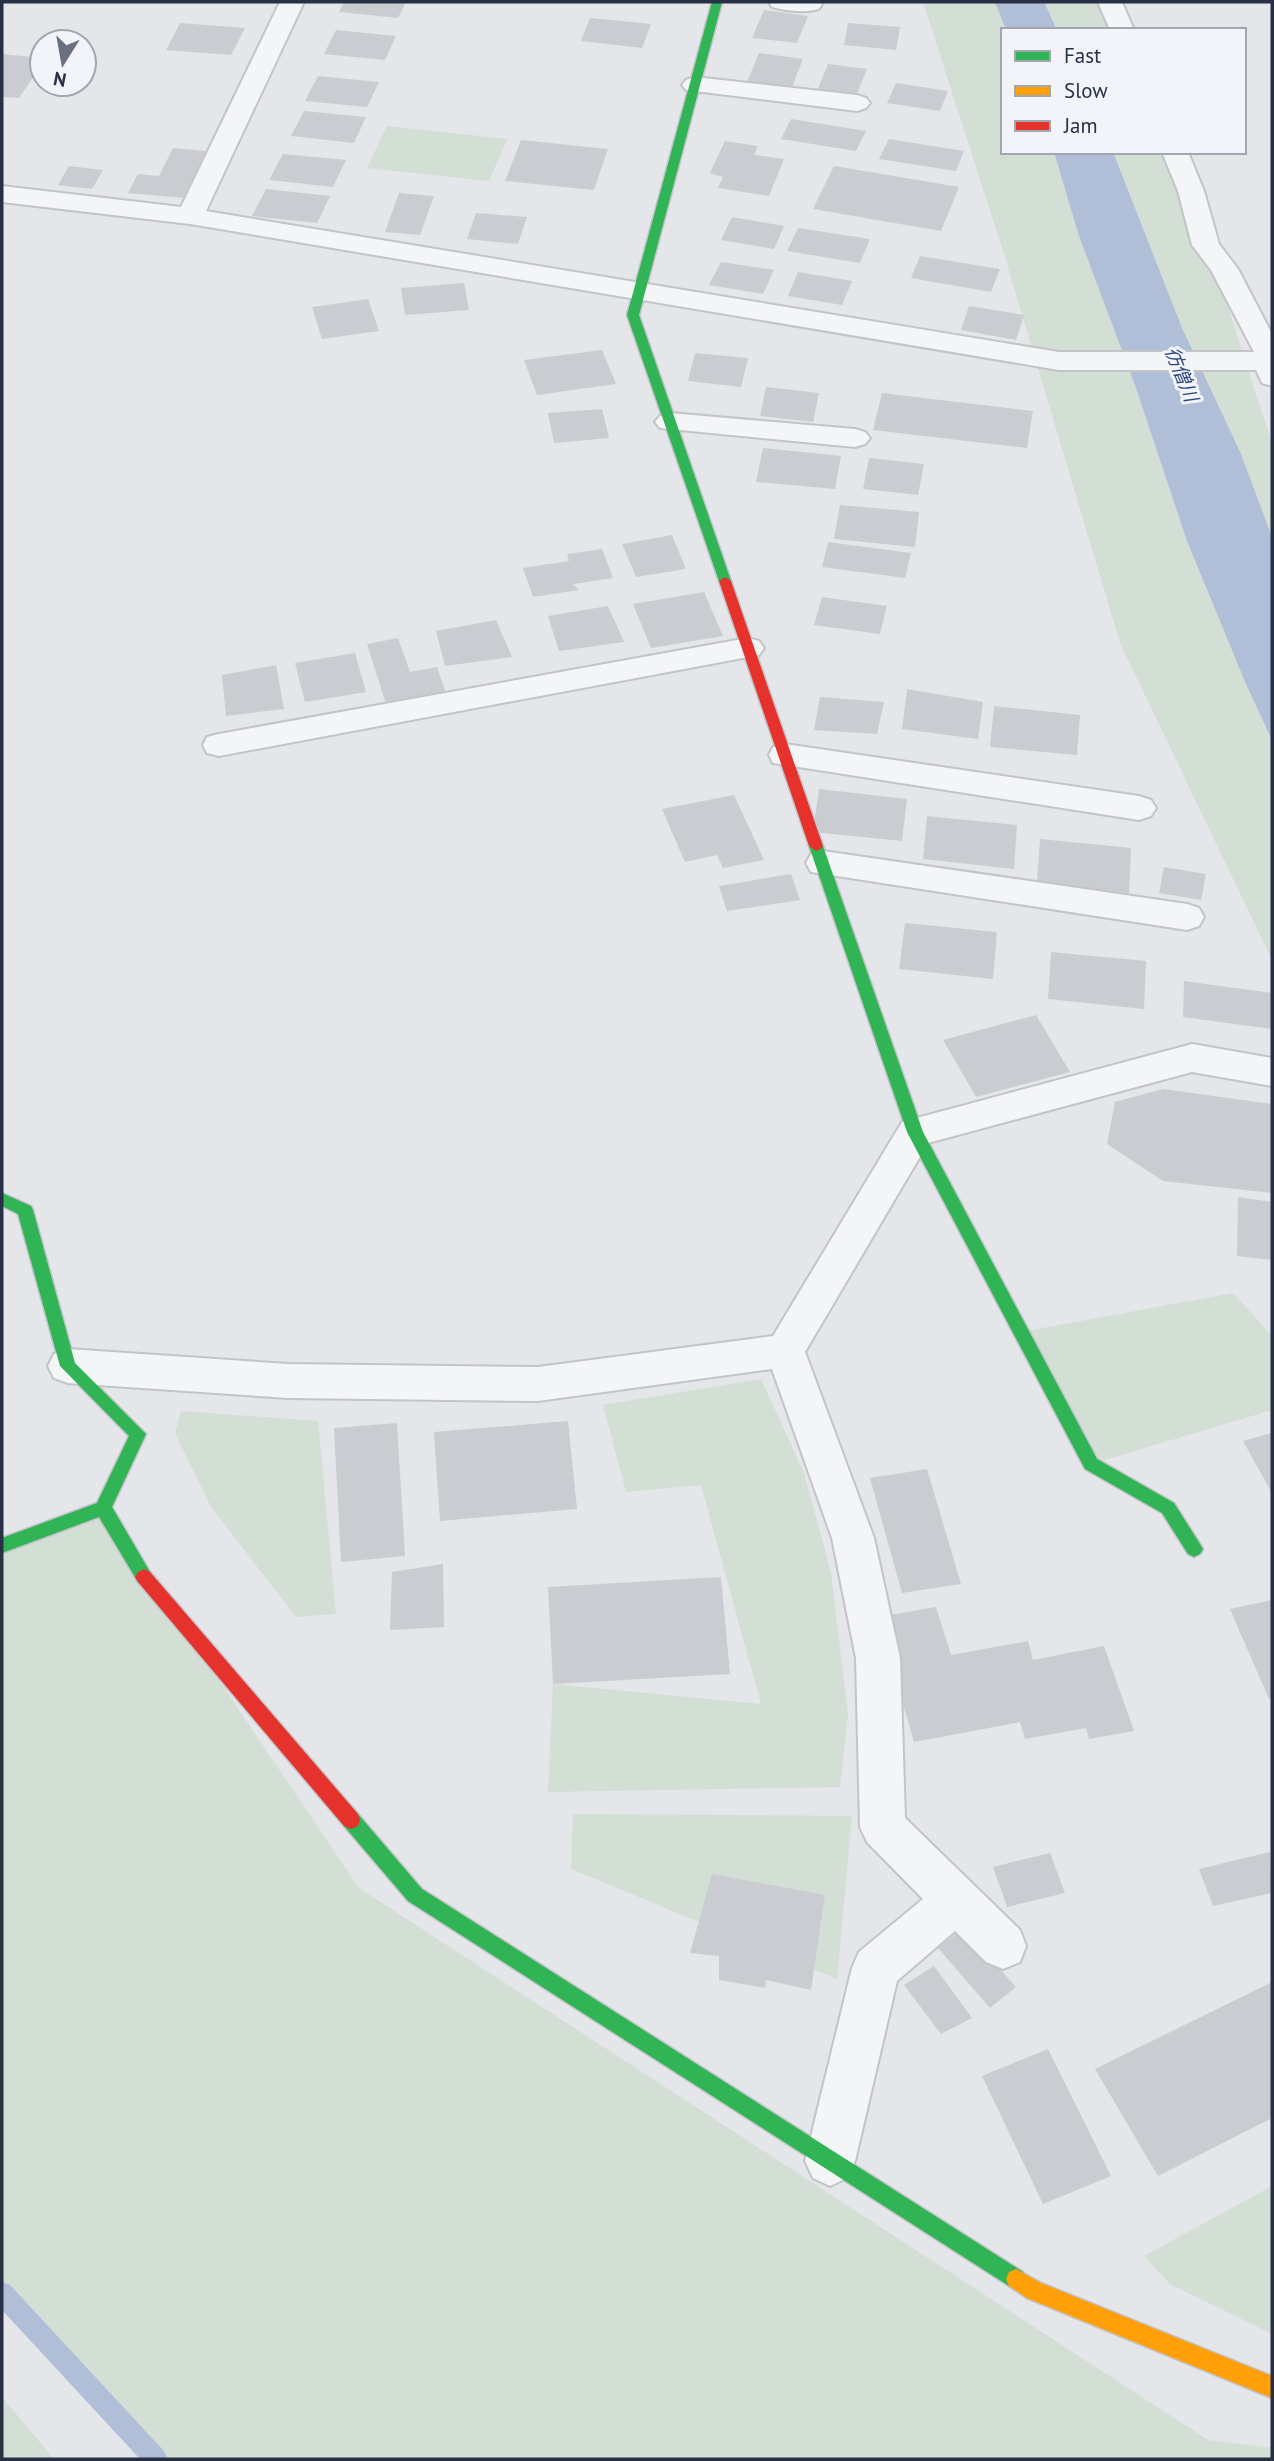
<svg xmlns="http://www.w3.org/2000/svg" width="1274" height="2461" font-family="'PT Sans','Noto Sans JP',sans-serif">
<rect width="100%" height="100%" fill="#e4e6ea"/>
<g fill="#d3ded5">
<path d="M 923,2 L 1109,2 L 1121,30 L 1003,30 L 1003,152 L 1173,152 L 1193,198 L 1272,444 L 1272,960 L 1120,643 L 1003,251 Z"/>
<path d="M 387,126 L 507,139 L 489,181 L 367,168 Z"/>
<path d="M 1233,1293 L 1272,1336 L 1272,1410 L 1091,1464 L 1021,1332 Z"/>
<path d="M 761,1379 L 804,1473 L 831,1573 L 848,1715 L 840,1787 L 548,1792 L 553,1684 L 761,1704 L 701,1485 L 626,1492 L 603,1405 Z"/>
<path d="M 181,1411 L 318,1421 L 336,1614 L 296,1617 L 211,1507 L 175,1433 Z"/>
<path d="M 103,1508 L 359,1888 L 1208,2440 L 1272,2448 L 1272,2459 L 151,2459 L 2,2291 L 2,1550 Z"/>
<path d="M 573,1814 L 852,1816 L 837,1979 L 571,1869 Z"/>
<path d="M 1272,2186 L 1272,2334 L 1170,2284 L 1144,2256 Z"/>
<path d="M 2,2397 L 54,2459 L 2,2459 Z"/>
</g>
<g fill="#b0bfd7">
<path d="M 995,2 L 1044,2 L 1057,30 L 1006,30 Z"/>
<path d="M 1054,152 L 1113,152 L 1182,328 L 1241,454 L 1272,537 L 1272,740 L 1246,684 L 1187,541 L 1135,385 L 1079,236 Z"/>
</g>
<g fill="none" stroke-linecap="round" stroke-linejoin="round">
<path fill="#b0bfd7" fill-rule="evenodd" d="M 2,2282 L 10,2285 L 164,2451 L 168,2459 L 140,2459 L 2,2310 Z"/>
</g>
<g fill="#caccd1">
<path d="M 344,2 L 406,2 L 398,18 L 339,12 Z"/>
<path d="M 764,10 L 808,16 L 797,43 L 752,38 Z"/>
<path d="M 590,18 L 651,24 L 642,48 L 581,41 Z"/>
<path d="M 180,23 L 245,28 L 231,55 L 166,50 Z"/>
<path d="M 848,23 L 900,27 L 896,50 L 844,45 Z"/>
<path d="M 336,30 L 396,36 L 385,60 L 324,54 Z"/>
<path d="M 759,53 L 803,59 L 792,87 L 747,82 Z"/>
<path d="M 2,54 L 42,58 L 42,64 L 19,98 L 2,97 Z"/>
<path d="M 828,64 L 867,69 L 856,96 L 817,91 Z"/>
<path d="M 318,76 L 379,82 L 367,107 L 305,101 Z"/>
<path d="M 896,83 L 948,91 L 940,111 L 887,103 Z"/>
<path d="M 304,111 L 366,117 L 354,143 L 291,136 Z"/>
<path d="M 791,119 L 866,131 L 856,151 L 781,139 Z"/>
<path d="M 889,139 L 964,151 L 956,171 L 879,159 Z"/>
<path d="M 521,140 L 608,149 L 594,190 L 505,181 Z"/>
<path d="M 725,141 L 758,146 L 754,155 L 784,159 L 769,196 L 718,188 L 723,177 L 710,173 Z"/>
<path d="M 173,148 L 206,151 L 183,198 L 128,193 L 138,174 L 159,176 Z"/>
<path d="M 283,154 L 346,160 L 333,187 L 269,180 Z"/>
<path d="M 69,166 L 103,170 L 92,189 L 58,185 Z"/>
<path d="M 834,166 L 959,187 L 941,231 L 813,209 Z"/>
<path d="M 266,189 L 330,196 L 317,223 L 252,216 Z"/>
<path d="M 399,193 L 434,196 L 420,235 L 385,232 Z"/>
<path d="M 476,213 L 527,217 L 518,244 L 467,239 Z"/>
<path d="M 732,217 L 784,226 L 774,249 L 721,240 Z"/>
<path d="M 798,228 L 870,239 L 860,263 L 787,251 Z"/>
<path d="M 920,256 L 1000,269 L 991,292 L 911,278 Z"/>
<path d="M 721,262 L 774,270 L 763,294 L 709,285 Z"/>
<path d="M 798,272 L 852,281 L 842,305 L 788,296 Z"/>
<path d="M 464,283 L 469,310 L 405,315 L 401,288 Z"/>
<path d="M 368,299 L 379,331 L 322,339 L 312,307 Z"/>
<path d="M 969,306 L 1024,315 L 1016,340 L 961,330 Z"/>
<path d="M 602,350 L 616,384 L 537,395 L 524,360 Z"/>
<path d="M 695,353 L 748,358 L 741,387 L 688,381 Z"/>
<path d="M 766,387 L 819,393 L 813,422 L 760,416 Z"/>
<path d="M 882,393 L 1033,411 L 1027,448 L 873,430 Z"/>
<path d="M 602,409 L 609,438 L 554,443 L 548,413 Z"/>
<path d="M 763,448 L 841,456 L 835,489 L 756,482 Z"/>
<path d="M 869,458 L 924,464 L 918,495 L 863,489 Z"/>
<path d="M 840,505 L 919,512 L 915,547 L 834,539 Z"/>
<path d="M 672,535 L 686,569 L 636,577 L 622,544 Z"/>
<path d="M 828,542 L 911,553 L 905,578 L 822,567 Z"/>
<path d="M 602,549 L 613,578 L 573,584 L 579,590 L 533,597 L 523,568 L 569,561 L 567,554 Z"/>
<path d="M 704,592 L 723,636 L 651,648 L 633,604 Z"/>
<path d="M 822,597 L 887,606 L 880,634 L 814,625 Z"/>
<path d="M 608,606 L 624,642 L 559,651 L 548,616 Z"/>
<path d="M 496,620 L 512,657 L 445,666 L 436,631 Z"/>
<path d="M 398,638 L 410,672 L 437,667 L 446,693 L 386,704 L 367,644 Z"/>
<path d="M 355,653 L 366,692 L 305,702 L 295,663 Z"/>
<path d="M 276,665 L 284,709 L 226,716 L 222,675 Z"/>
<path d="M 907,689 L 983,702 L 978,739 L 902,729 Z"/>
<path d="M 820,697 L 884,702 L 877,734 L 814,730 Z"/>
<path d="M 994,706 L 1080,715 L 1077,755 L 990,747 Z"/>
<path d="M 819,789 L 907,799 L 902,841 L 813,832 Z"/>
<path d="M 734,795 L 764,860 L 723,868 L 717,855 L 685,862 L 662,809 Z"/>
<path d="M 927,816 L 1017,825 L 1014,869 L 923,859 Z"/>
<path d="M 1040,839 L 1131,848 L 1129,893 L 1037,883 Z"/>
<path d="M 1164,867 L 1206,874 L 1201,900 L 1159,893 Z"/>
<path d="M 791,874 L 800,900 L 727,911 L 719,886 Z"/>
<path d="M 905,923 L 997,932 L 993,979 L 899,969 Z"/>
<path d="M 1051,952 L 1146,961 L 1144,1009 L 1048,999 Z"/>
<path d="M 1184,981 L 1272,993 L 1272,1029 L 1183,1017 Z"/>
<path d="M 1036,1015 L 1070,1072 L 976,1097 L 943,1040 Z"/>
<path d="M 1163,1089 L 1272,1104 L 1272,1193 L 1163,1181 L 1107,1144 L 1115,1102 Z"/>
<path d="M 1238,1197 L 1272,1202 L 1272,1260 L 1237,1256 Z"/>
<path d="M 568,1421 L 577,1509 L 440,1521 L 434,1432 Z"/>
<path d="M 397,1423 L 405,1556 L 341,1562 L 334,1428 Z"/>
<path d="M 1272,1433 L 1272,1493 L 1243,1441 Z"/>
<path d="M 927,1469 L 961,1584 L 902,1593 L 870,1478 Z"/>
<path d="M 443,1564 L 444,1627 L 390,1630 L 392,1572 Z"/>
<path d="M 721,1577 L 730,1674 L 553,1684 L 548,1587 Z"/>
<path d="M 1272,1600 L 1272,1699 L 1269,1699 L 1230,1609 Z"/>
<path d="M 936,1607 L 951,1655 L 1028,1641 L 1033,1660 L 1104,1646 L 1134,1731 L 1089,1739 L 1086,1728 L 1025,1739 L 1020,1722 L 914,1742 L 878,1617 Z"/>
<path d="M 1270,1852 L 1272,1893 L 1213,1906 L 1199,1869 Z"/>
<path d="M 1050,1853 L 1065,1893 L 1007,1907 L 993,1867 Z"/>
<path d="M 712,1874 L 825,1895 L 811,1990 L 766,1980 L 765,1988 L 719,1980 L 719,1956 L 690,1953 Z"/>
<path d="M 963,1928 L 1016,1987 L 990,2008 L 938,1948 Z"/>
<path d="M 934,1966 L 972,2018 L 941,2034 L 904,1985 Z"/>
<path d="M 1272,1982 L 1272,2118 L 1158,2176 L 1095,2069 Z"/>
<path d="M 1048,2049 L 1111,2176 L 1043,2204 L 982,2076 Z"/>
</g>
<g fill="none" stroke-linecap="round" stroke-linejoin="round">
<defs>
<g id="street">
<path d="M 280,2 L 304,2 L 206,211 L 1059,352 L 1254,352 L 1211,270 L 1192,245 L 1178,191 L 1162,152 L 1188,152 L 1204,191 L 1219,244 L 1238,269 L 1272,334 L 1272,386 L 1262,383 L 1256,370 L 1059,370 L 190,224 L 2,202 L 2,186 L 181,207 Z"/>
<path d="M 769,2 L 821,2 L 822,4 L 819,9 C 804,13 787,11 772,7 Z"/>
<path d="M 1098,2 L 1122,2 L 1134,30 L 1110,30 Z"/>
<path d="M 695,77 L 857,95 L 866,98 L 870,103 L 866,108 L 857,111 L 686,90 L 682,85 L 686,80 Z"/>
<path d="M 670,413 L 855,429 L 865,432 L 870,438 L 865,444 L 855,447 L 660,428 L 655,422 L 660,416 Z"/>
<path d="M 748,638 L 759,641 L 764,648 L 759,655 L 219,756 L 207,753 L 203,745 L 207,737 L 219,734 Z"/>
<path d="M 785,744 L 1139,796 L 1151,800 L 1156,808 L 1151,816 L 1139,820 L 773,763 L 769,755 L 773,747 Z"/>
<path d="M 823,851 L 1187,904 L 1199,908 L 1204,917 L 1199,926 L 1187,930 L 811,872 L 806,863 L 811,854 Z"/>
<path d="M 1192,1044 L 1272,1058 L 1272,1086 L 1192,1072 L 928,1143 L 805,1352 L 874,1538 L 900,1658 L 905,1818 L 1020,1930 L 1026,1946 L 1020,1962 L 1003,1969 L 986,1962 L 955,1931 L 897,1981 L 855,2161 L 847,2178 L 830,2186 L 813,2178 L 805,2161 L 852,1968 L 859,1952 L 923,1899 L 867,1842 L 860,1827 L 856,1658 L 832,1538 L 772,1369 L 538,1401 L 288,1398 L 68,1383 L 54,1378 L 48,1366 L 54,1354 L 68,1349 L 288,1364 L 538,1367 L 773,1336 L 902,1122 Z"/>
</g>
<g id="fast">
<path d="M 712,2 L 722,2 L 639,315 L 731,581 L 725,585 L 719,581 L 627,315 Z"/>
<path d="M 816,841 L 823,846 L 923,1132 L 1097,1459 L 1174,1503 L 1200,1544 L 1203,1549 L 1200,1554 L 1194,1557 L 1188,1554 L 1162,1513 L 1085,1469 L 907,1132 L 809,846 Z"/>
<path d="M 2,1193 L 31,1206 L 33,1210 L 75,1363 L 146,1434 L 112,1507 L 150,1572 L 153,1577 L 150,1582 L 144,1585 L 138,1582 L 99,1517 L 2,1553 L 2,1538 L 97,1503 L 129,1436 L 60,1366 L 18,1214 L 2,1206 Z"/>
<path d="M 351,1811 L 358,1814 L 422,1889 L 1023,2272 L 1026,2279 L 1023,2286 L 1016,2289 L 1009,2286 L 408,1901 L 344,1826 L 342,1820 L 344,1814 Z"/>
</g>
<path id="slow" d="M 1016,2269 L 1041,2283 L 1272,2376 L 1272,2398 L 1027,2298 L 1009,2286 L 1006,2279 L 1009,2272 Z"/>
<g id="jam">
<path d="M 725,577 L 731,581 L 823,846 L 821,849 L 816,851 L 809,846 L 719,581 Z"/>
<path d="M 144,1569 L 150,1572 L 358,1814 L 360,1820 L 358,1826 L 351,1829 L 344,1826 L 138,1582 L 135,1577 L 138,1572 Z"/>
</g>
</defs>
<use href="#street" stroke="#c2c4c8" stroke-width="4"/>
<use href="#fast" stroke="#c2c4c8" stroke-width="3"/>
<use href="#slow" stroke="#c2c4c8" stroke-width="3"/>
<use href="#jam" stroke="#c2c4c8" stroke-width="3"/>
<use href="#street" fill="#f4f5f7" fill-rule="evenodd"/>
<use href="#fast" fill="#30b455" fill-rule="evenodd"/>
<use href="#slow" fill="#ff9f0a" fill-rule="evenodd"/>
<use href="#jam" fill="#e5322d" fill-rule="evenodd"/>
</g>
<g text-anchor="middle" dominant-baseline="central" stroke-width="6" stroke-linejoin="round" paint-order="stroke">
<g font-size="19" font-style="italic" fill="#2e487e" stroke="#f3f4f9">
<text transform="translate(1182 374) rotate(68)">彷僧川</text>
</g>
</g>
<rect width="1274" height="2461" fill="none" stroke="#283046" stroke-width="7"/>
<rect x="1001" y="28" width="245" height="126" fill="#f3f4f9" stroke="#a2a6b1" stroke-width="2"/>
<rect x="1015" y="51" width="35" height="10" fill="#30b455" stroke="#a2a6b1" stroke-width="2"/>
<text x="1064" y="63" font-size="21" fill="#283046">Fast</text>
<rect x="1015" y="86" width="35" height="10" fill="#ff9f0a" stroke="#a2a6b1" stroke-width="2"/>
<text x="1064" y="98" font-size="21" fill="#283046">Slow</text>
<rect x="1015" y="121" width="35" height="10" fill="#e5322d" stroke="#a2a6b1" stroke-width="2"/>
<text x="1064" y="133" font-size="21" fill="#283046">Jam</text>
<g transform="translate(63 63) rotate(191)"><circle r="33" fill="#f3f4f9" stroke="#a2a6b1" stroke-width="2"/>
<path d="M0-5L12 26L0 18L-12 26Z" fill="#6a707f"/>
<text y="-10" font-size="19" font-weight="bold" text-anchor="middle" fill="#283046">N</text>
</g>
</svg>
